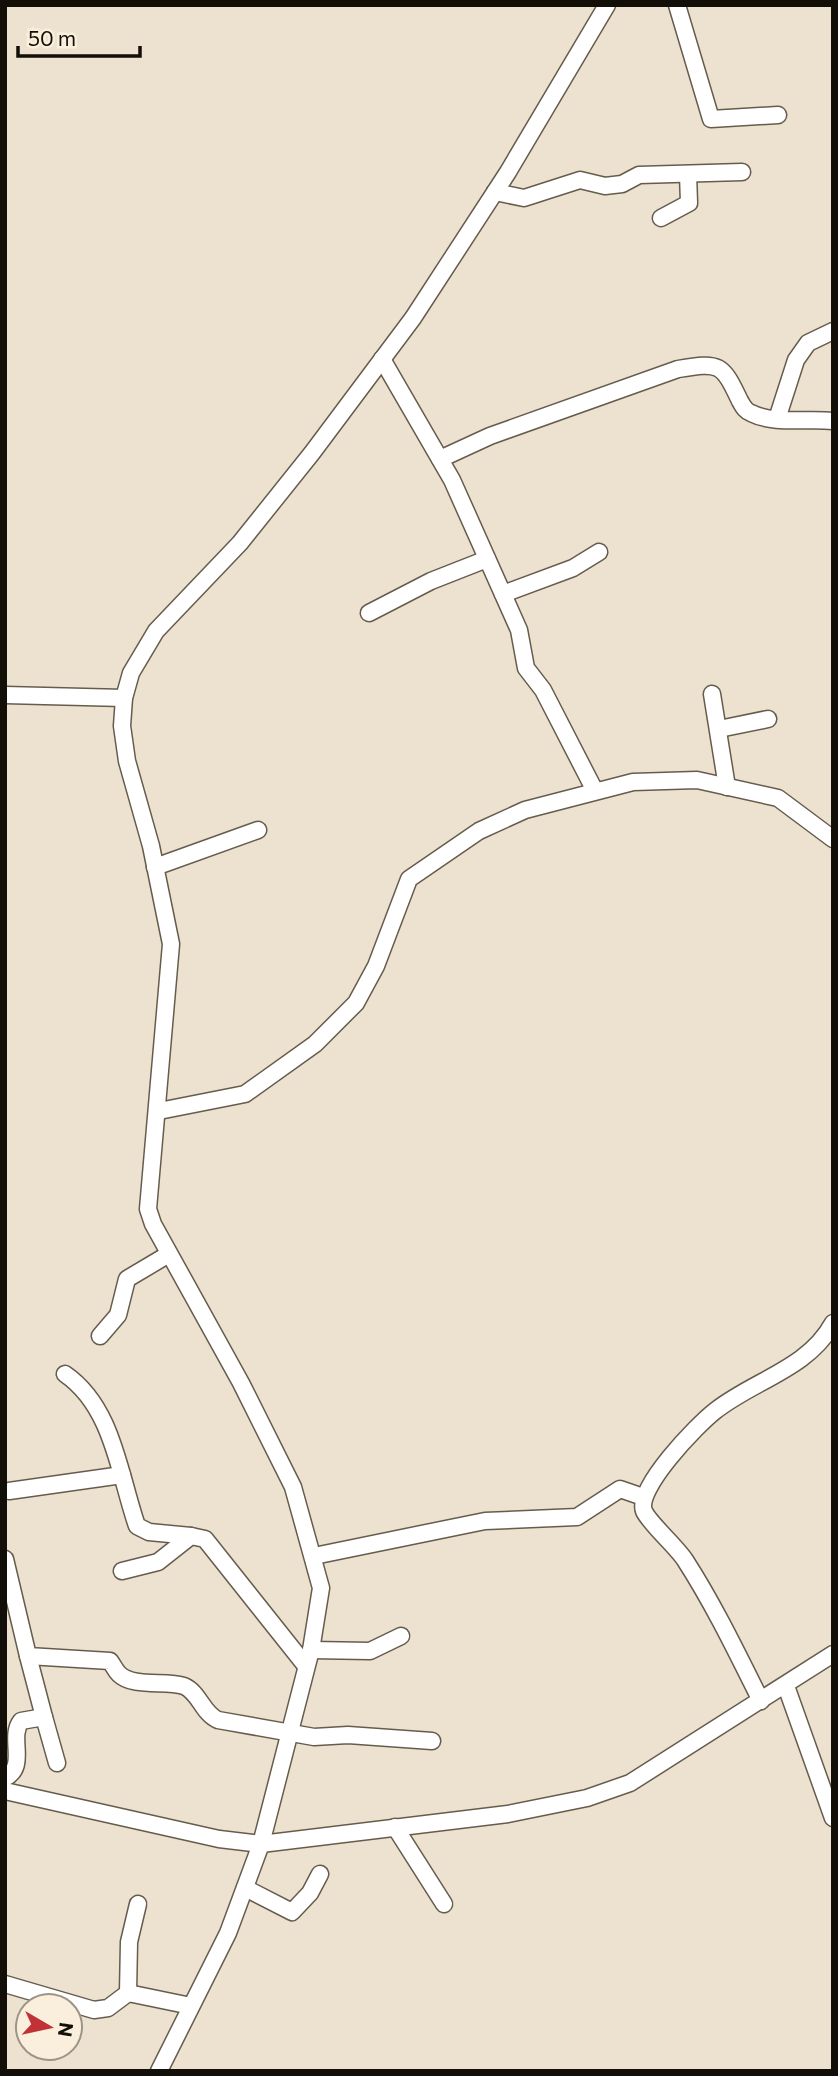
<svg xmlns="http://www.w3.org/2000/svg" width="838" height="2076" font-family="Commissioner,sans-serif">
<rect width="100%" height="100%" fill="#ede1cf"/>
<g fill="none" stroke-linecap="round" stroke-linejoin="round">
<defs>
<g id="minor">
<path d="M 677,5 L 711,119 L 778,115"/>
<path d="M 495,192 L 524,198 L 580,180 L 605,186 L 622,184 L 639,175 L 742,172"/>
<path d="M 661,218 L 689,203 L 688,174"/>
<path d="M 382,359 L 452,480 L 519,630 L 526,668 L 543,690 L 595,791"/>
<path d="M 777,419 L 796,360 L 808,343 L 833,331"/>
<path d="M 440,459 L 490,436 L 678,369 C 720,362 722,363 740,401 C 743,406 745,411 751,413 C 775,425 807,418 833,421"/>
<path d="M 503,594 L 573,568 L 599,552"/>
<path d="M 369,613 L 431,581 L 487,559"/>
<path d="M 712,694 L 727,787"/>
<path d="M 5,695 L 124,698"/>
<path d="M 719,729 L 768,719"/>
<path d="M 155,867 L 258,830"/>
<path d="M 159,1111 L 245,1094 L 315,1044 L 356,1003 L 376,966 L 409,879 L 479,831 L 525,810 L 633,782 L 697,780 L 778,798 L 833,839"/>
<path d="M 100,1336 L 118,1315 L 127,1279 L 169,1254"/>
<path d="M 65,1374 C 113,1407 119,1474 137,1526 L 149,1532 L 191,1536"/>
<path d="M 9,1491 L 122,1475"/>
<path d="M 314,1556 L 485,1521 L 577,1517 L 620,1489 L 643,1497"/>
<path d="M 5,1559 L 28,1656 L 110,1661 C 113,1665 115,1670 119,1674 C 133,1688 166,1680 184,1686 C 200,1693 202,1713 218,1720 L 314,1737 L 348,1735 L 432,1741"/>
<path d="M 122,1571 L 158,1562 L 191,1536 L 205,1539 L 306,1666"/>
<path d="M 311,1650 L 370,1651 L 401,1636"/>
<path d="M 28,1656 L 44,1717"/>
<path d="M 786,1686 L 833,1818"/>
<path d="M 761,1701 C 737,1653 714,1605 685,1560 C 676,1546 649,1523 644,1511 C 635,1489 697,1425 715,1411 C 754,1380 808,1369 833,1323"/>
<path d="M 5,1778 C 28,1766 8,1738 21,1721 L 44,1717 L 57,1763"/>
<path d="M 5,1791 L 219,1839 L 261,1844 L 508,1814 L 587,1798 L 630,1783 L 833,1654"/>
<path d="M 395,1827 L 444,1904"/>
<path d="M 245,1888 L 292,1912 L 310,1893 L 320,1874"/>
<path d="M 5,1984 L 94,2010 L 108,2008 L 128,1993 L 191,2006"/>
<path d="M 128,1993 L 129,1942 L 138,1904"/>
<path d="M 159,2071 L 228,1933 L 261,1844 L 311,1650 L 321,1588 L 293,1487 L 241,1383 L 153,1224 L 148,1209 L 171,944 L 151,846 L 127,761 L 122,726 L 124,698 L 131,673 L 156,631 L 240,543 L 312,453 L 413,318 L 508,172 L 607,5"/>
</g>
</defs>
<use href="#minor" stroke="#665c4d" stroke-width="19"/>
<use href="#minor" stroke="#fff" stroke-width="16"/>
</g>
<rect width="838" height="2076" fill="none" stroke="#120e08" stroke-width="14"/>
<g transform="translate(49 2027) rotate(99)"><circle r="33" fill="#faeedc" stroke="#9d9487" stroke-width="2"/>
<path d="M0-5L12 26L0 18L-12 26Z" fill="#c13135"/>
<text y="-10" font-size="19" font-weight="bold" text-anchor="middle" fill="#120e08">N</text>
</g>
<path d="M18 46v10h122v-10" fill="none" stroke="#120e08" stroke-width="3.5"/>
<text x="28" y="46" font-size="21" fill="#120e08" stroke="#faeedc" stroke-width="5" paint-order="stroke">50 m</text>
</svg>
